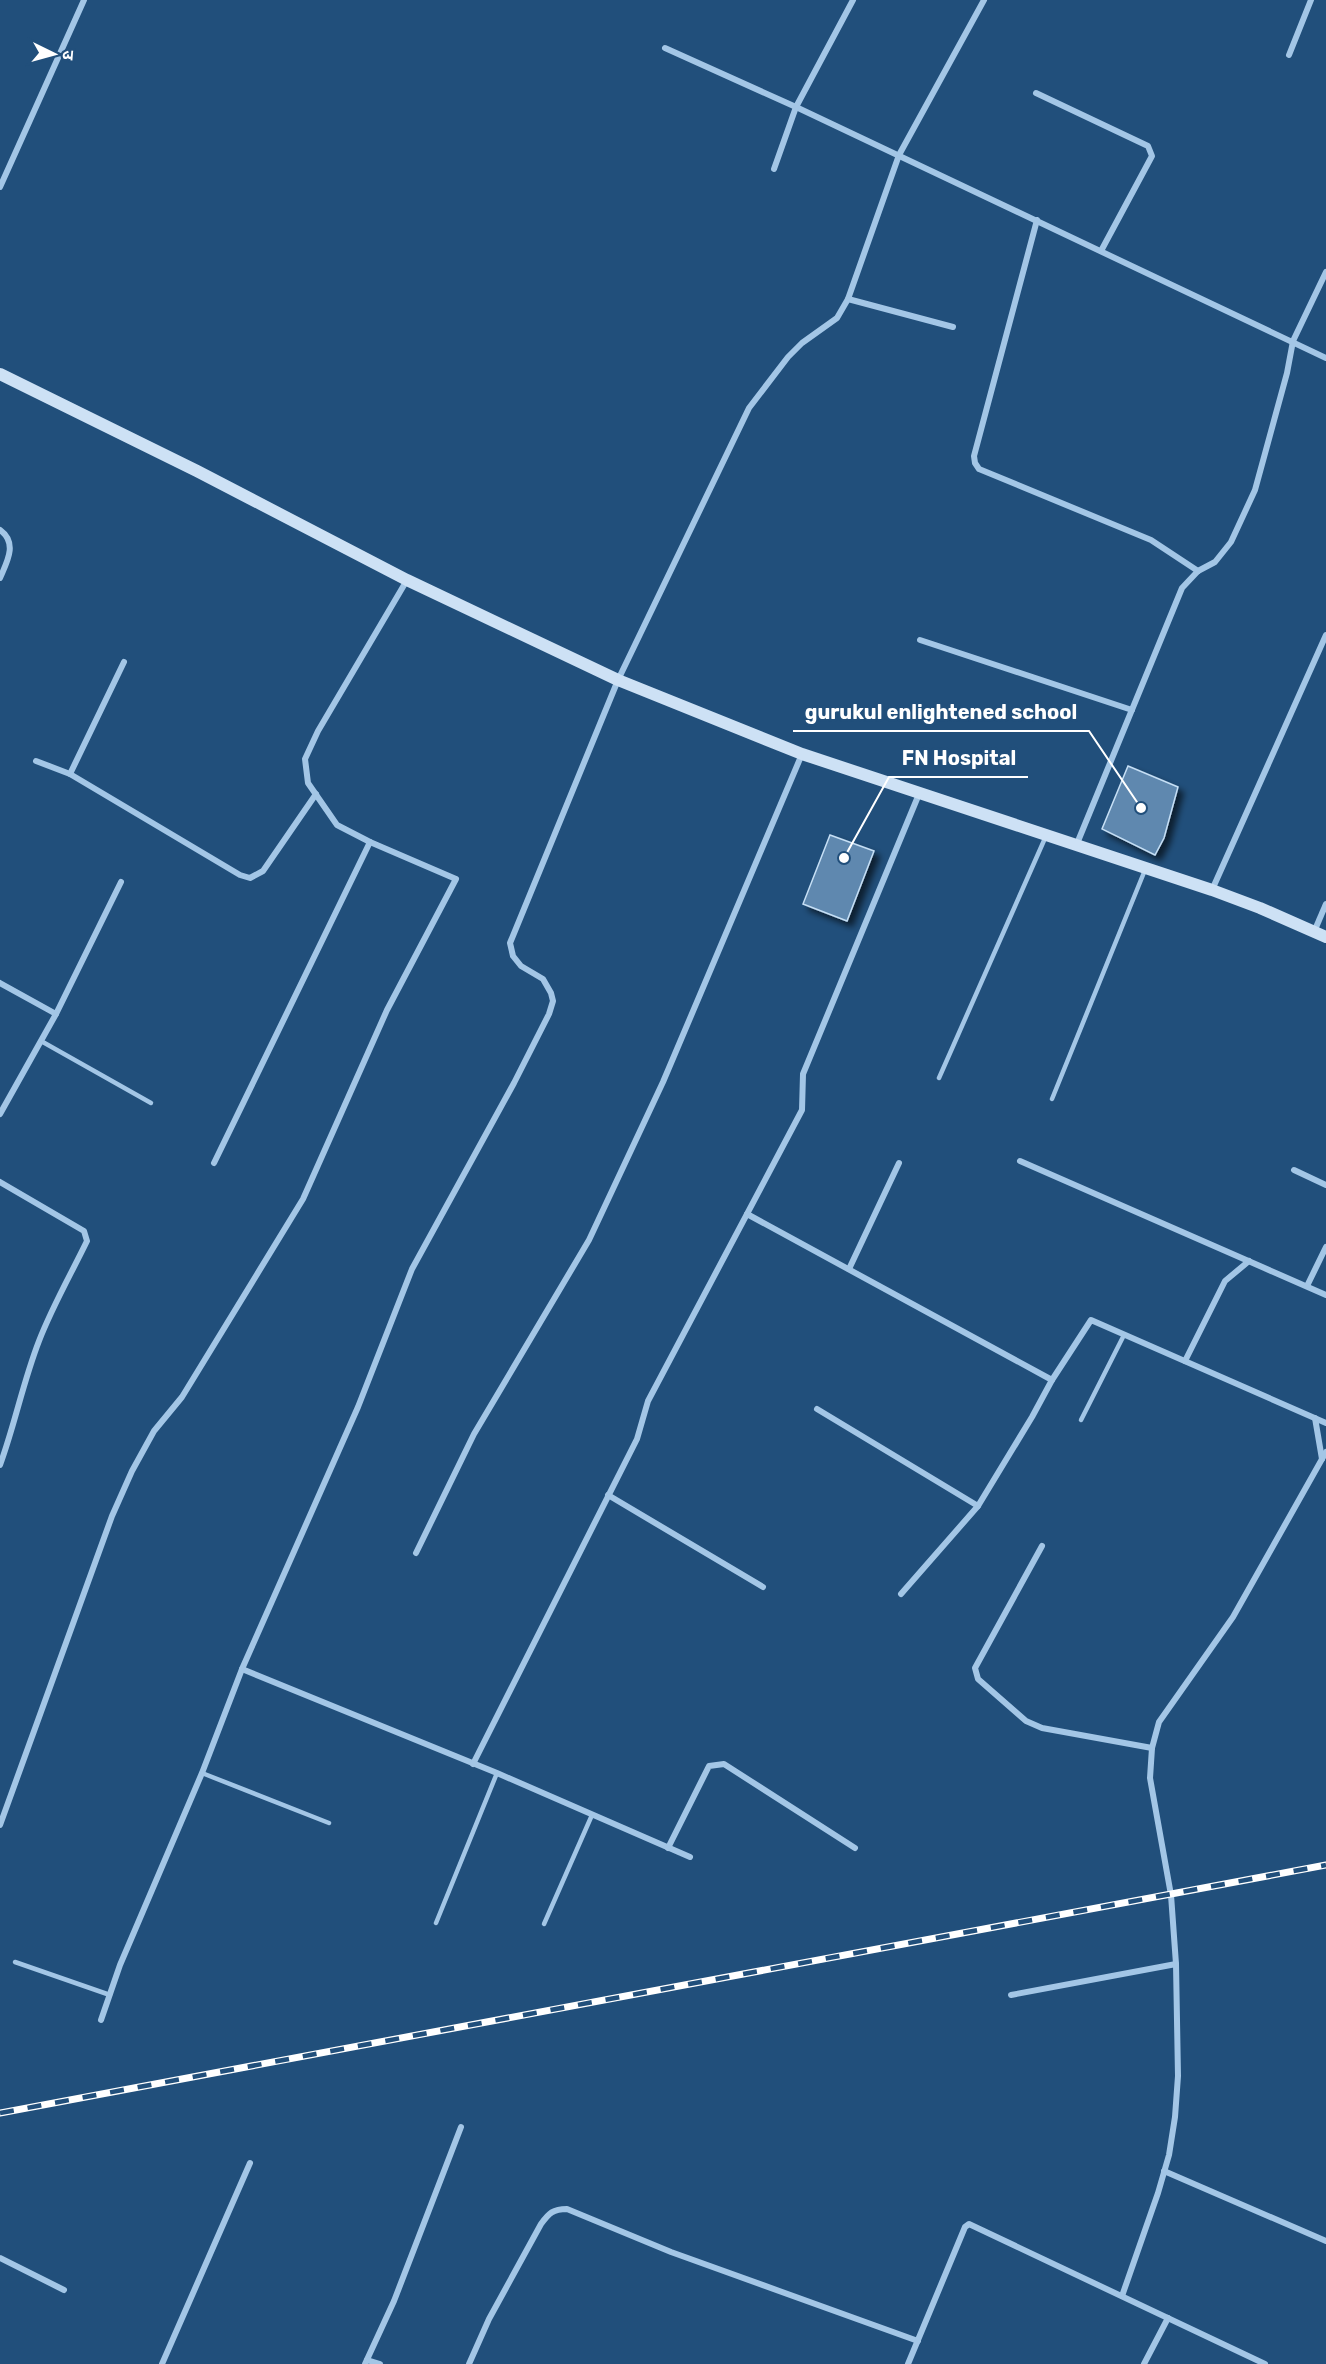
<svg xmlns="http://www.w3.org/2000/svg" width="1326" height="2364" font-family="Rubik,'Noto Sans Devanagari',sans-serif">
<defs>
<filter id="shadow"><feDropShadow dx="5.5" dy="5.5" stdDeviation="3" flood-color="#0009"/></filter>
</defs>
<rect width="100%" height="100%" fill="#214f7b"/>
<g fill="#5e88af" stroke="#c6dff5" stroke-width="1.5" filter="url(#shadow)">
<path d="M 1128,766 L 1178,787 L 1164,838 L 1155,855 L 1102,829 Z"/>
<path d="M 830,835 L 874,851 L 847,921 L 803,904 Z"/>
</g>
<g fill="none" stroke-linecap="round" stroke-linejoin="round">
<g stroke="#a3c6e6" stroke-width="4.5">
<path d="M 41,1041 L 151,1103"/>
<path d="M 939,1078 L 1046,836"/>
<path d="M 1052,1099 L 1145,870"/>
<path d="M 1081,1420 L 1124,1335"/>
<path d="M 202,1773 L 329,1823"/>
<path d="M 436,1923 L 497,1773"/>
<path d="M 544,1924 L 592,1815"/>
<path d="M 15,1962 L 110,1995"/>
</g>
<g stroke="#a3c6e6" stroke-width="6">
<path d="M 665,48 L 796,107 L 1326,358"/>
<path d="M 1289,55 L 1311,0"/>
<path d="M 1036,93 L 1148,146 L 1152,156 L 1101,251"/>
<path d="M 774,169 L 796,107 L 853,0"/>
<path d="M 0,187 L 84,0"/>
<path d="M 1037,220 L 974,456 L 975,463 L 979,469 L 1151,540 L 1198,571"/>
<path d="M 848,299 L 953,327"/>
<path d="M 0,530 C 18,543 7,562 0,578"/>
<path d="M 920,640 L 1132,710"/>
<path d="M 36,761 L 70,774 L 240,875 L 250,878 L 263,871 L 316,794"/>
<path d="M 70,774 L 124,662"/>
<path d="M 1076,846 L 1182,588 L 1198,571 L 1215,562 L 1231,542 L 1255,490 L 1287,373 L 1293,341 L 1326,272"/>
<path d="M 1212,890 L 1326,635"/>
<path d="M 1314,932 L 1326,904"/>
<path d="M 0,983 L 56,1014 L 0,1114"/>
<path d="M 56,1014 L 121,882"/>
<path d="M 1020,1161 L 1326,1295"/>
<path d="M 214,1163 L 370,842 L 337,825 L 308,783 L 305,759 L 318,731 L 407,580"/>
<path d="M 1294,1170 L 1326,1185"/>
<path d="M 0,1182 L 84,1231 L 87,1241 C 71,1274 52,1307 39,1341 C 23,1382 15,1424 0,1465"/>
<path d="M 747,1214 L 1052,1380 L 1032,1417 L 978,1506 L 901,1594"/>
<path d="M 849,1269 L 899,1163"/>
<path d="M 1307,1286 L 1326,1247"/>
<path d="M 1185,1361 L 1225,1281 L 1249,1261"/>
<path d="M 1052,1380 L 1091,1320 L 1326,1423"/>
<path d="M 817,1409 L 978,1506"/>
<path d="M 1315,1418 L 1322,1459"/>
<path d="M 608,1495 L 763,1587"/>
<path d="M 1042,1546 L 975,1668 L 978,1679 L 1026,1721 L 1042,1728 L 1152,1748"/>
<path d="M 416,1553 L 474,1434 L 589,1240 L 663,1082 L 802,754"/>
<path d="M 242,1669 L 497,1773 L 690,1857"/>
<path d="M 473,1764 L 637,1439 L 648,1401 L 802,1110 L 803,1074 L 919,794"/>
<path d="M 0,1825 L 112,1516 L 132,1471 L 154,1431 L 182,1397 L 303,1199 L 387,1010 L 456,879 L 370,842"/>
<path d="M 668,1848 L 709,1766 L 724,1764 L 855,1848"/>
<path d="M 1011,1995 L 1176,1964"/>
<path d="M 101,2020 L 120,1965 L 202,1773 L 242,1669 L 358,1407 L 412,1269 L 514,1083 L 549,1014 L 553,1001 L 551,993 L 543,979 L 521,966 L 513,956 L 510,943 L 618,680 L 749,408 L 788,357 L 802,343 L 837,318 L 848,299 L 899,155 L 984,0"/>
<path d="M 1164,2171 L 1326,2241"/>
<path d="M 0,2258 L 64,2290"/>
<path d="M 1122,2296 L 1158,2193 L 1169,2155 L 1175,2117 L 1178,2076 L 1176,1964 L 1171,1895 L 1150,1778 L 1152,1748 L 1159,1722 L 1233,1617 L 1326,1452"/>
<path d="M 367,2360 L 380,2364"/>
<path d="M 162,2364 L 250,2163"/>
<path d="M 365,2364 L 394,2301 L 461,2127"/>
<path d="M 469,2364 L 489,2319 L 541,2224 C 549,2213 553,2209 567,2209 L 671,2252 L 918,2341"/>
<path d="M 908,2364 L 965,2227 L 969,2224 L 1265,2364"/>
<path d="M 1144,2364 L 1168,2318"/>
</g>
<path stroke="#cde1f5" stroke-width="12" d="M 0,374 L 197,471 L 407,580 L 618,680 L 802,754 L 1212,890 L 1260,908 L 1326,937"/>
<defs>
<path id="rail" d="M 0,2113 L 1326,1865"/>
</defs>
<use href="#rail" stroke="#fff" stroke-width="7"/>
<use href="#rail" stroke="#214f7b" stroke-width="4.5" stroke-dasharray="14" stroke-linecap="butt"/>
</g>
<path fill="none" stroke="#fff" stroke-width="2" d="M1141 808L1089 731H793M844 858L889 777H1028"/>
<g fill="#fff" stroke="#214f7b" stroke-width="2">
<circle cx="1141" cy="808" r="6"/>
<circle cx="844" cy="858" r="6"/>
</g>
<g font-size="20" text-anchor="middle" font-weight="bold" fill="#fff" stroke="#214f7b" stroke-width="6" stroke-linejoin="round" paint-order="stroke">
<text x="941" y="719">gurukul enlightened school</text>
<text x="959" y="765">FN Hospital</text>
</g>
<g transform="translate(54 54) rotate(95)" stroke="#214f7b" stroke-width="4.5" paint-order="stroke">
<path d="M0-4.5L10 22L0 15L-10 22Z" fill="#ffffff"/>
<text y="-9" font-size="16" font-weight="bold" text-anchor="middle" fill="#ffffff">उ</text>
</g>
</svg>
